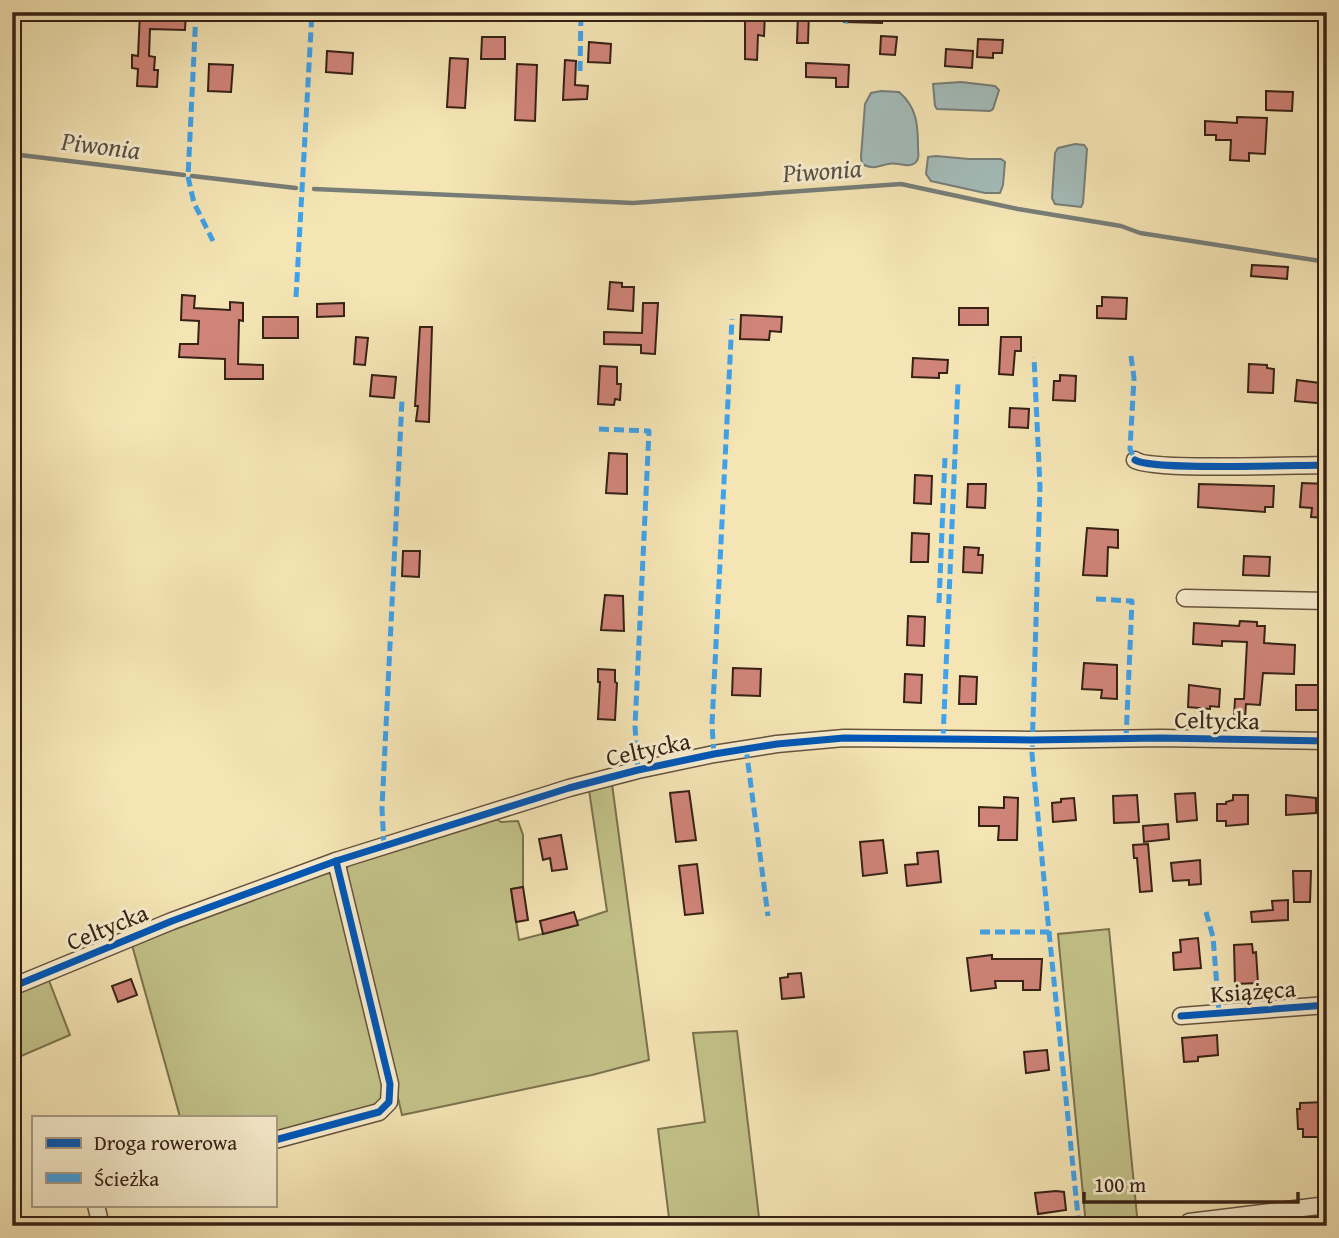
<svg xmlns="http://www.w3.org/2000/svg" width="1339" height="1238" font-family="'Gentium Book Plus',serif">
<rect width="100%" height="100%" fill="#f5e5b5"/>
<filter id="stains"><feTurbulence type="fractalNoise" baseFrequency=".00286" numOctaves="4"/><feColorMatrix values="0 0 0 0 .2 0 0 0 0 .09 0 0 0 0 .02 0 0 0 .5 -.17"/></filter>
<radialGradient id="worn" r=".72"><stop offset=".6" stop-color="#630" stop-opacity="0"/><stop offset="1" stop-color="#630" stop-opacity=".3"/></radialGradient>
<g fill="#c2c289" stroke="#7c724f" stroke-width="2">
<path d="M 612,784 L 649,1060 L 592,1075 L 402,1115 L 345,872 L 349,864 L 494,817 L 501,822 L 518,821 L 523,835 L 523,887 L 511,889 L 519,940 L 577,925 L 577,921 L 607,911 L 589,790 Z"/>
<path d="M 327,872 L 333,876 L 386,1090 L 380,1105 L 275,1135 L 275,1117 L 180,1117 L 132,945 Z"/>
<path d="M 1109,929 L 1138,1226 L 1086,1226 L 1058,934 Z"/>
<path d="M 48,978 L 70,1035 L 12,1060 L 12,994 Z"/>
<path d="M 737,1031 L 760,1226 L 670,1226 L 658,1129 L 705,1122 L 693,1033 Z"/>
</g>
<g fill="#a3bcba" stroke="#777e78" stroke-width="2">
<path d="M 961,82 L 995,86 L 999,90 L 993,109 L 990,111 L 937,109 L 935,106 L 933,84 Z"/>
<path d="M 881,91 L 899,92 C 917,107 918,126 918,147 C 918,153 920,159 915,163 C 907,169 897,161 888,164 C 878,166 874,170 862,164 L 861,157 L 865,104 L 871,93 Z"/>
<path d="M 1075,144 L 1084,145 L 1087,149 L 1083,203 L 1081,207 L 1055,204 L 1052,198 L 1055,153 L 1058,148 Z"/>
<path d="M 936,156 L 969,159 L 1001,159 L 1005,162 L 1003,185 L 1000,193 L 985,193 L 931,181 L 926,174 L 928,157 Z"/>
</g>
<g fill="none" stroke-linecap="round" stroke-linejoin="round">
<g stroke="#777e78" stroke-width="4.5">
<path d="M 12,154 L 184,175"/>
<path d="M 192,176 L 296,188"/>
<path d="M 314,189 L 633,203 L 901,184 L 1018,209 L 1121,226 L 1140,233 L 1327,262"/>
</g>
</g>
<g fill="#d08479" stroke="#362115" stroke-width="2">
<path d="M 140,12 L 186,12 L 185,30 L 150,29 L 149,56 L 155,57 L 154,70 L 158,70 L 157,87 L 137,86 L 138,69 L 132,68 L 132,55 L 138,56 Z"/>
<path d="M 745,12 L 765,12 L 764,36 L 758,35 L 757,60 L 745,59 Z"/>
<path d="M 798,12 L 809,12 L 808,43 L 797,43 Z"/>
<path d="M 844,12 L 882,12 L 882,23 L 844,22 Z"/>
<path d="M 881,36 L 897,37 L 895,55 L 880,54 Z"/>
<path d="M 482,37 L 505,37 L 505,59 L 481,59 Z"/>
<path d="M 978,39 L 1003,40 L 1002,53 L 993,53 L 993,58 L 977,57 Z"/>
<path d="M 589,42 L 611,44 L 610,63 L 588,62 Z"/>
<path d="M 946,49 L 973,51 L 972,68 L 945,66 Z"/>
<path d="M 327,51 L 353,53 L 352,74 L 326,72 Z"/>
<path d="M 450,58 L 468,59 L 465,108 L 447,107 Z"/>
<path d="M 565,60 L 576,61 L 575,85 L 588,86 L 587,99 L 563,100 Z"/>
<path d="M 806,63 L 849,65 L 848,87 L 836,87 L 836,78 L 806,77 Z"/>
<path d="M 209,64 L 233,65 L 231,92 L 208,91 Z"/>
<path d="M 517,64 L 537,65 L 535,121 L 515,120 Z"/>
<path d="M 1266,91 L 1293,92 L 1292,111 L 1266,110 Z"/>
<path d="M 1237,117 L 1267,118 L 1265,154 L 1249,153 L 1249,161 L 1230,160 L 1231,140 L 1216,140 L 1216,135 L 1205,135 L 1205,121 L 1237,123 Z"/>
<path d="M 1252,265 L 1288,267 L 1287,279 L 1251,276 Z"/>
<path d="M 610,282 L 622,283 L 622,287 L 634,287 L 633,311 L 608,309 Z"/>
<path d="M 182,295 L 195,296 L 194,308 L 230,310 L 230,302 L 243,303 L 243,321 L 239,320 L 238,364 L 263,365 L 263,379 L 225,379 L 225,359 L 179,357 L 180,344 L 198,344 L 199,321 L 181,320 Z"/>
<path d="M 1102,297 L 1127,298 L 1126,319 L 1097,318 L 1097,306 L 1102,306 Z"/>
<path d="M 344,303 L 344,316 L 317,317 L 317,304 Z"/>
<path d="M 643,303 L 658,303 L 655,354 L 641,353 L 641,345 L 604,344 L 604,332 L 642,333 Z"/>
<rect x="959" y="308" width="29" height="17"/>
<path d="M 741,315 L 782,317 L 781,332 L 770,331 L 769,340 L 740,339 Z"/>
<rect x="263" y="317" width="35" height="21"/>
<path d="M 420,327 L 432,327 L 429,422 L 416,421 L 418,406 L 415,406 Z"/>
<path d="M 356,337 L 368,338 L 365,365 L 354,364 Z"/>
<path d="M 1001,337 L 1021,337 L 1021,351 L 1015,351 L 1013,375 L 999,374 Z"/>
<path d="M 913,358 L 948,360 L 947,373 L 939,373 L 939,378 L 912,377 Z"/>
<path d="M 1249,364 L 1267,365 L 1267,368 L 1274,369 L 1273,393 L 1248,392 Z"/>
<path d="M 600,366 L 617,367 L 617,384 L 621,384 L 620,400 L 615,399 L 614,405 L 598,404 Z"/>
<path d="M 372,375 L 396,377 L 394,398 L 370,396 Z"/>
<path d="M 1060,375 L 1076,376 L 1075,401 L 1053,400 L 1054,381 L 1060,381 Z"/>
<path d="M 1297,380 L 1327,384 L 1327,404 L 1295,401 Z"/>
<path d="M 1010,408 L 1029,409 L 1028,428 L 1009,427 Z"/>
<path d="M 609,453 L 627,454 L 627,494 L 606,493 Z"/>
<path d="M 915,475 L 932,476 L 931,504 L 914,503 Z"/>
<path d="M 1302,483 L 1327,484 L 1327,518 L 1311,517 L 1312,508 L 1300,507 Z"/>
<path d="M 968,484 L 986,484 L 985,508 L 967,507 Z"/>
<path d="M 1199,484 L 1274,486 L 1273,507 L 1265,507 L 1265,512 L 1198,507 Z"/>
<path d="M 1087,528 L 1118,530 L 1118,548 L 1108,547 L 1107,576 L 1083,575 Z"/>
<path d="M 912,533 L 929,534 L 928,562 L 911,562 Z"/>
<path d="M 964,547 L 979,548 L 978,555 L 983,555 L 982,573 L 963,572 Z"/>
<path d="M 403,551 L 420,551 L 419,577 L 402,576 Z"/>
<path d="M 1244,556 L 1270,557 L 1269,576 L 1243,575 Z"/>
<path d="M 605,595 L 623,596 L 624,631 L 601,630 Z"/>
<path d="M 908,616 L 925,617 L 924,646 L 907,645 Z"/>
<path d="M 1240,621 L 1257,622 L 1257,626 L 1265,626 L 1264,643 L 1295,645 L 1294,674 L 1263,673 L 1260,705 L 1246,704 L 1245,718 L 1234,717 L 1235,699 L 1244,699 L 1247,642 L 1222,641 L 1222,646 L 1193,644 L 1194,623 L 1239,626 Z"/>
<path d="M 1084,663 L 1117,665 L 1117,699 L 1101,698 L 1102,690 L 1082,689 Z"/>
<path d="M 733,668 L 761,669 L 760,696 L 732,695 Z"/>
<path d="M 598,669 L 615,670 L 615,682 L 617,683 L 615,720 L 598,719 L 600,682 L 598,682 Z"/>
<path d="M 905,674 L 922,675 L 921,703 L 904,702 Z"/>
<path d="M 960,676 L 977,677 L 976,704 L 959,704 Z"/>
<path d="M 1189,685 L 1220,689 L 1219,707 L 1210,706 L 1210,709 L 1188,707 Z"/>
<rect x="1296" y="685" width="25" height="25"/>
<path d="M 689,791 L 696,840 L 676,842 L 670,793 Z"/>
<path d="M 1195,793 L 1197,820 L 1177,822 L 1175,794 Z"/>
<path d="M 1137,795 L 1139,822 L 1114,823 L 1113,796 Z"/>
<path d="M 1233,795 L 1248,795 L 1248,824 L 1226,826 L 1226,821 L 1217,821 L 1217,804 L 1226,804 L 1226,802 L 1233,800 Z"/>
<path d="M 1286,795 L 1316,798 L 1316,813 L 1286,815 Z"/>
<path d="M 1004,797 L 1018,798 L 1017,840 L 998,840 L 999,826 L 979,826 L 979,807 L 1004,808 Z"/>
<path d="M 1074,798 L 1076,820 L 1053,822 L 1052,803 L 1061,802 L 1061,799 Z"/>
<path d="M 1168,824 L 1169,839 L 1144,842 L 1143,826 Z"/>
<path d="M 561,835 L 567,869 L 552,871 L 550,858 L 543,860 L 539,839 Z"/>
<path d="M 883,840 L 887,873 L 863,876 L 860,842 Z"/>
<path d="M 1148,844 L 1152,891 L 1140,892 L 1137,858 L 1134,858 L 1133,845 Z"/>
<path d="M 938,851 L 941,882 L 907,886 L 905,865 L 918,864 L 917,853 Z"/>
<path d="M 1200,860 L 1201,884 L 1189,885 L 1189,880 L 1173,881 L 1171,863 Z"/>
<path d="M 697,864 L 703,913 L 685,915 L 679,866 Z"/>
<path d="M 1293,871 L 1311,871 L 1310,902 L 1294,902 Z"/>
<path d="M 523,887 L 528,920 L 516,922 L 511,889 Z"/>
<path d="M 1288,900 L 1288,920 L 1252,922 L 1251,912 L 1273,910 L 1272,901 Z"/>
<path d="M 574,912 L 578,925 L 543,934 L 540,921 Z"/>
<path d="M 1198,938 L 1201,968 L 1174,970 L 1173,953 L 1181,952 L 1180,940 Z"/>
<path d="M 1252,944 L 1253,953 L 1256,952 L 1258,983 L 1235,984 L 1234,945 Z"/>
<path d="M 992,955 L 992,959 L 1042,959 L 1040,990 L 1023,990 L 1023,981 L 995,981 L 996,988 L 971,991 L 967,958 Z"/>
<path d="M 801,973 L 804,997 L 782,999 L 780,978 L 788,977 L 788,974 Z"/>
<path d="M 131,979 L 137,995 L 118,1002 L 112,986 Z"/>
<path d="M 1217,1035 L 1218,1055 L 1198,1057 L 1198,1061 L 1184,1062 L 1182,1038 Z"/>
<path d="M 1047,1050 L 1049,1070 L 1026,1073 L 1024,1052 Z"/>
<path d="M 1327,1102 L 1327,1116 L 1320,1116 L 1321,1137 L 1303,1137 L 1303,1129 L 1298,1129 L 1297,1109 L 1300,1109 L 1300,1103 Z"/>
<path d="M 1056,1191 L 1064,1192 L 1066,1210 L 1038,1214 L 1035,1193 Z"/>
</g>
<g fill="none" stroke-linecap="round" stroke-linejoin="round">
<defs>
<g id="minor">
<path d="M 1135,460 C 1151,471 1297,465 1327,465"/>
<path d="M 1185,598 L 1327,601"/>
<path d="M 12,987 L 172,921 L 336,861 L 569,788 L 638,770 L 714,754 L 777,744 L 844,738 L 1031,740 L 1161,738 L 1327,741"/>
<path d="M 1181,1016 L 1327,1005"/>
<path d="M 275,1140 L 379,1112 L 389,1102 L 390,1084 L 336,861"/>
<path d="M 96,1205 L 101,1226"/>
<path d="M 1189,1222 L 1327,1205"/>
</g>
</defs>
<use href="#minor" stroke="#66523d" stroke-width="19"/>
<use href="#minor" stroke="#f8eecf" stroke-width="16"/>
<g stroke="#3fa2ea" stroke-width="5" stroke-dasharray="10 5" stroke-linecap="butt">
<path d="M 196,12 L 188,177 L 194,203 L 213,241"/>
<path d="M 845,23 L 851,12"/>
<path d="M 580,71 L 581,12"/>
<path d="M 296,297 L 312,12"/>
<path d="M 1131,356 L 1134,378 L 1130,449 L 1135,460"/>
<path d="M 599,429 L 649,431 L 635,726 L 638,770"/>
<path d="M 1096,599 L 1132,601 L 1126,739"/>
<path d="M 939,603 L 945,457"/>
<path d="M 943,739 L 958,383"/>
<path d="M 746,748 L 768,916"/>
<path d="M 714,754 L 712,725 L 732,319"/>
<path d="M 384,846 L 382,808 L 402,400"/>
<path d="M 1206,912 L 1213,937 L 1219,1012"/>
<path d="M 980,932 L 1049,932 L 1032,754 L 1040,487 L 1034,357"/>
<path d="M 1049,932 L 1079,1226"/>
</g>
<defs>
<g id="cycleway">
<path d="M 1135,460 C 1151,471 1297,465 1327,465"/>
<path d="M 12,987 L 172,921 L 336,861 L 569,788 L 638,770 L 714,754 L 777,744 L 844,738 L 1031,740 L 1161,738 L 1327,741"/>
<path d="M 1181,1016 L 1327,1005"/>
<path d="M 275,1140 L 379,1112 L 389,1102 L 390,1084 L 336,861"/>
</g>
</defs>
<use href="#cycleway" stroke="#f8eecf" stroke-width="11"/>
<use href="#cycleway" stroke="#0057b8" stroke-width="7"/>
</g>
<g text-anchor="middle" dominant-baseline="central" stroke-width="6" stroke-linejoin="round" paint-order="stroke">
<g font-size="24" fill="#362115" stroke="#f8eecf">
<text transform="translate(1217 720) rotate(1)">Celtycka</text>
<text transform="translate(648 749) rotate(-12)">Celtycka</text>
<text transform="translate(107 927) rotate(-22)">Celtycka</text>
<text transform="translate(1253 991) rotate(-4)">Książęca</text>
</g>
<g font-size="26" font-style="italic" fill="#575047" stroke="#f8eecf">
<text transform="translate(101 145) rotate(7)">Piwonia</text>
<text transform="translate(822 170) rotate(-4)">Piwonia</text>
</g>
</g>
<rect width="1339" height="1238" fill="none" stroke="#f5e5b5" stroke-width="42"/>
<rect x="14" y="14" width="1311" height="1210" fill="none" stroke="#362115" stroke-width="3.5"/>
<rect x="21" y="21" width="1297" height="1196" fill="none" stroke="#362115" stroke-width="2"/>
<rect x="32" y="1116" width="245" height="91" fill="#f8eecf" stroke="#aa9c85" stroke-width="2"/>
<rect x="46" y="1138" width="35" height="10" fill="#0057b8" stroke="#aa9c85" stroke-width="2"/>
<text x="94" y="1150" font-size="21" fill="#362115">Droga rowerowa</text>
<rect x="46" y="1173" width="35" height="10" fill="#3fa2ea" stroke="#aa9c85" stroke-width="2"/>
<text x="94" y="1186" font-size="21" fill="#362115">Ścieżka</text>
<path d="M1084 1192v10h214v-10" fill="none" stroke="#362115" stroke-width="3.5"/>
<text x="1094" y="1192" font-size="21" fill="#362115" stroke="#f8eecf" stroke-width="5" paint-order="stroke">100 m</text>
<rect width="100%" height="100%" filter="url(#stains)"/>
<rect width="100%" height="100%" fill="url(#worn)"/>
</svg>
